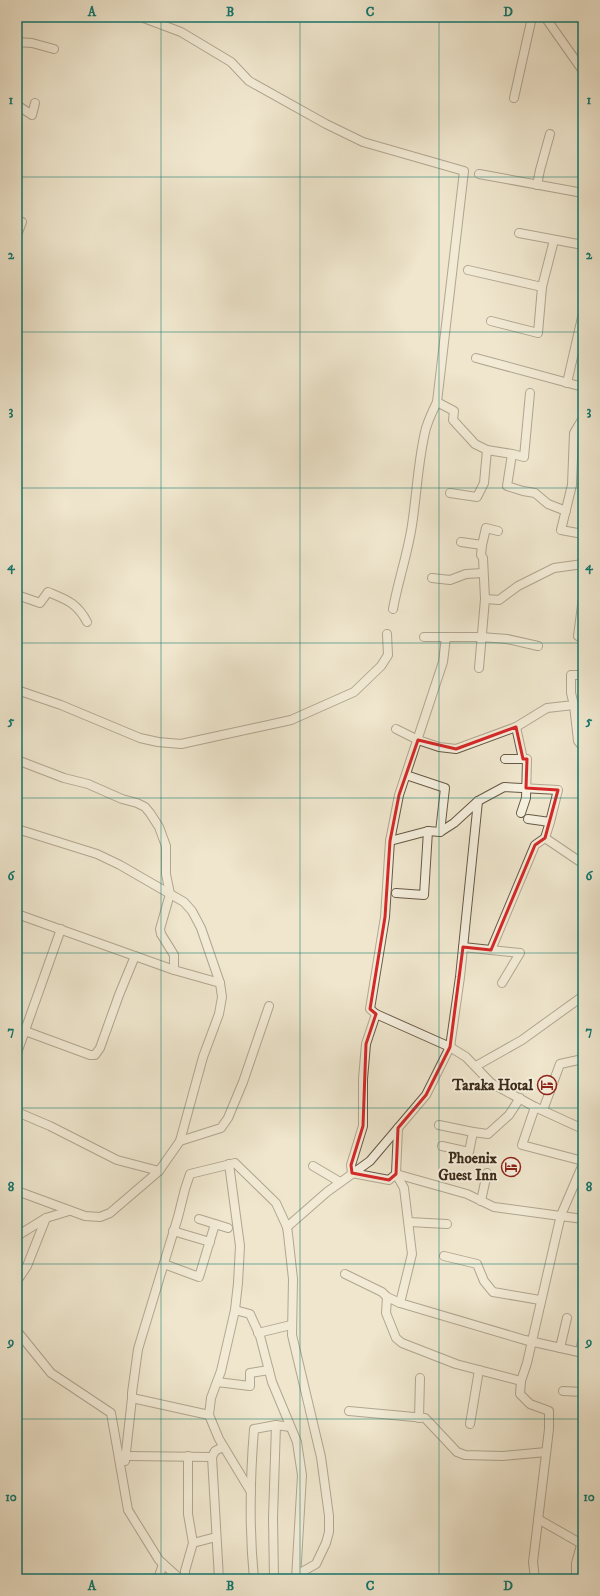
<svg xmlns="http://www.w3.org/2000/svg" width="600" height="1596" font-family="'IM FELL DW Pica',serif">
<rect width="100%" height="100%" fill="#efe6cd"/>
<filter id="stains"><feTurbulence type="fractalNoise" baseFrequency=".005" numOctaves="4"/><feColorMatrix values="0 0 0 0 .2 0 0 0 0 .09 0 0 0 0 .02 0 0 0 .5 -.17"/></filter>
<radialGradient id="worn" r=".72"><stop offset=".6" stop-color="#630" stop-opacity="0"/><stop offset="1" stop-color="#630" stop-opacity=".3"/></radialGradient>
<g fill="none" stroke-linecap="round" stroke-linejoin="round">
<defs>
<g id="minor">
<path d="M 141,17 L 181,32 L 231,62 L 249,81 L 326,124 L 363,142 L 464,171 L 437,402 C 433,410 429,419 426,428 C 418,459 417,493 412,525 C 408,553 398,581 393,609"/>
<path d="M 545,17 L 583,71"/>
<path d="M 17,42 L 32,43 L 54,49"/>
<path d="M 514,98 L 532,17"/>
<path d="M 17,105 L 32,115 L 35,103"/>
<path d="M 479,174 L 583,193"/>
<path d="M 537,185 L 540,170 L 550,134"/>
<path d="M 519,233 L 583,245"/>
<path d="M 17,235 L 22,222"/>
<path d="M 468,270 L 542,287"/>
<path d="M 491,321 L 538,333 L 542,287 L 554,240"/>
<path d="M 476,358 L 583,387"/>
<path d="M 567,383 L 583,313"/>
<path d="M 437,402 L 454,411 L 453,420 L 475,444 L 487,450 L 512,454 L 507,486 L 523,491 L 535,493 L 548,504 L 566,511"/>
<path d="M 583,418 L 574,433 L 572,485 L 561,530 L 583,534"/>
<path d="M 512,454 L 524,457 L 530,393"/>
<path d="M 450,493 L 477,497 L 484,483 L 487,450"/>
<path d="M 461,542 L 482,545"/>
<path d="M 432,578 L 450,580 L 466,574 L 483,573"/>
<path d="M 17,595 L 40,603 L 48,592 C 67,600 77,603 87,622"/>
<path d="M 583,598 L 578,636 L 583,638"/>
<path d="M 485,599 L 499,600 L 518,586 L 554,568 L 583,564"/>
<path d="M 424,637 L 481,637 L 507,639 L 538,646"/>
<path d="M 446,637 L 443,662 L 399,795 L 390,841 L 385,917 L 370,1009 L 376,1014 L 450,1047 L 466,1057 L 491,1083 L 535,1107 L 583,1129"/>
<path d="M 479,668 L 485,599 L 483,558 L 481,555 L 482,545 L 486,528 L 498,531"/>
<path d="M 17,690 L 61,705 L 140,738 L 158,742 L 181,744 L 291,720 L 354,692 L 381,666 L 388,655 L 387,634"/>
<path d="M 574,705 L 578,741 L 583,747"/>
<path d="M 516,727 L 523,759"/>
<path d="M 396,729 L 418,740 L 439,747 L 456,749 L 516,727 L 547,708 L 574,705 L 571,693 L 571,675 L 583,675"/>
<path d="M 505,759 L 527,759 L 526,798 L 521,813"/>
<path d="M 17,760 L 64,778 L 88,784 L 122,799 L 137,803 L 145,807 L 150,813 L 159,827 L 166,846 L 166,874 L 170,894 L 160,929 L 161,934 L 174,955 L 174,970"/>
<path d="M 406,775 L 445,788 L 440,832"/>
<path d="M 528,819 L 550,822"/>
<path d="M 17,829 L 97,854 L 120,865 L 184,902 L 192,911 L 201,928 L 220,983 L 222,997 L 219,1014 L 203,1057 L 180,1141"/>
<path d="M 545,838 L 579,861 L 583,861"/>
<path d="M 390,841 L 428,831 L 440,832 L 454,823 L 478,801 L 504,787 L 558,790 L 550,822 L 545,838 L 535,845 L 491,950 L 463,947"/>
<path d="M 396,893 L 424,895 L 428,831"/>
<path d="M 17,914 L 174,970 L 220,983"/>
<path d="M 491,950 L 520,953 L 502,983"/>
<path d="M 376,1014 L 366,1044 L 363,1079 L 363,1126 L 351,1165 L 352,1173 L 389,1180 L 396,1174 L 467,1194 L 494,1207 L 583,1219"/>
<path d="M 17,1028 L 90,1055 L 95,1055 L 100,1048 L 119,995 L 135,956"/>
<path d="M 17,1053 L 61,929"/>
<path d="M 476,1066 L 522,1040 L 583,996"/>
<path d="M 535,1107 L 522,1145 L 583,1161"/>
<path d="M 543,1110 L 560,1064 L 583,1059"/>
<path d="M 17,1112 L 50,1126 L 117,1160 L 159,1171 L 180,1141 L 221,1128 L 228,1118 L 243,1082 L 269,1006"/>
<path d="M 439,1125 L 473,1132 L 488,1134 L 509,1115 L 520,1098"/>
<path d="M 398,1128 L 396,1174 L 404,1188 L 412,1254 L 400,1303"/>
<path d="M 442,1146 L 469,1152 L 473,1132"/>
<path d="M 229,1164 L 240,1246 L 238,1283 L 235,1310 L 221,1371 L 211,1398 L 209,1415 L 219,1439 L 251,1492"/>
<path d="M 313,1166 L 340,1182"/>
<path d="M 17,1191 L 85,1216 L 100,1217 L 110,1213 L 159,1171"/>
<path d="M 481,1201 L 487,1173"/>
<path d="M 199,1219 L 228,1228"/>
<path d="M 409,1222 L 447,1224"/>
<path d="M 287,1227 L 327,1192 L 370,1161 L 426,1095 L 450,1047 L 460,977 L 478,801"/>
<path d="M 173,1231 L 210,1242"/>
<path d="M 17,1236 L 46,1218 L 69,1211"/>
<path d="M 444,1256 L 477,1264 L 484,1281 L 493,1292 L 540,1300"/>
<path d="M 164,1264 L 199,1277 L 215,1224"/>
<path d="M 345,1274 L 382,1292 L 387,1297 L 400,1303 L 525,1340 L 583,1353"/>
<path d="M 17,1281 L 27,1266 L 46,1218"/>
<path d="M 387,1297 L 386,1313 L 396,1338 L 402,1343 L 456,1364 L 521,1381"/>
<path d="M 235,1310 L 250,1314 L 260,1336 L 272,1382 L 297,1442 L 298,1449 L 302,1475 L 296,1579"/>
<path d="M 17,1331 L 51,1373 L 111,1413 L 128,1510 L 159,1560 L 180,1579"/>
<path d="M 258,1333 L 291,1325"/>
<path d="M 560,1348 L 567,1318"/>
<path d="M 580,1352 L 583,1337"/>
<path d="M 217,1382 L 250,1386 L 250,1373 L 269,1370"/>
<path d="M 563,1391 L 583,1392"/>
<path d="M 349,1411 L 425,1418 L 457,1452 L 465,1455 L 503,1456 L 546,1452"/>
<path d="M 209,1415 L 132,1398 L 132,1393 L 138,1349 L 178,1217 L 185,1189 L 190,1174 L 235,1163 L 276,1203 L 287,1227 L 288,1234 L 293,1279 L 292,1335 L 321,1457 L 329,1516 L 329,1532 L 326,1543 L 316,1564 L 300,1573 L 296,1579"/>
<path d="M 419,1418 L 420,1378"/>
<path d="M 470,1424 L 479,1370"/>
<path d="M 126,1456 L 212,1457"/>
<path d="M 125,1461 L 132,1398"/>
<path d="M 538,1519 L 580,1543"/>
<path d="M 193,1543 L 216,1537"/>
<path d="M 158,1579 L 163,1564"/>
<path d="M 185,1579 L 185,1571 L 193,1543 L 188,1514 L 188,1456"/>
<path d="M 219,1579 L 212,1457 L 215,1451 L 223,1447"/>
<path d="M 254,1579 C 249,1529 250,1479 254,1429 L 276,1425 L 290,1427"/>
<path d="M 274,1579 L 273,1518 L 276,1425"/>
<path d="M 535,1579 L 533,1562 L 549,1429 L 549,1411 L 530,1404 L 520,1394 L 521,1381 L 527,1363 L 557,1232 L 561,1215 L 583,1164"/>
<path d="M 576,1579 L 576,1563 L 583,1538"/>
</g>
</defs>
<use href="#minor" stroke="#675945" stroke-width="10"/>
<use href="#minor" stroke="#f5efde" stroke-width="8"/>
</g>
<path d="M0 0H600V1596H0ZM 516,727 L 523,759 L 527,759 L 526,788 L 558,790 L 545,838 L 535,845 L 491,950 L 463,947 L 450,1047 L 426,1095 L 398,1128 L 396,1174 L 389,1180 L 352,1173 L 351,1165 L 363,1126 L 366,1044 L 376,1014 L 370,1009 L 385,917 L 390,841 L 399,795 L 418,740 L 456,749 Z" fill="#efe6cd" fill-opacity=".55" fill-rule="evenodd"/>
<path fill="none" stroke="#d62828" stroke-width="3" stroke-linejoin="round" d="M 516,727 L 523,759 L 527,759 L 526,788 L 558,790 L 545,838 L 535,845 L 491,950 L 463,947 L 450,1047 L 426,1095 L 398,1128 L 396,1174 L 389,1180 L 352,1173 L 351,1165 L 363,1126 L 366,1044 L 376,1014 L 370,1009 L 385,917 L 390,841 L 399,795 L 418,740 L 456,749 Z"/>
<path fill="none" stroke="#0f766e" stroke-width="1" stroke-opacity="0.55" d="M 161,17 L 161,1579M 300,17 L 300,1579M 439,17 L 439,1579M 17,177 L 583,177M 17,332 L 583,332M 17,488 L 583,488M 17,643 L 583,643M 17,798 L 583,798M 17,953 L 583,953M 17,1108 L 583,1108M 17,1264 L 583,1264M 17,1419 L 583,1419"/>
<defs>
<symbol id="hotel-ring" viewBox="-11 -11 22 22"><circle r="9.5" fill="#f5efde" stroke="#8f2418" stroke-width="1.5"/><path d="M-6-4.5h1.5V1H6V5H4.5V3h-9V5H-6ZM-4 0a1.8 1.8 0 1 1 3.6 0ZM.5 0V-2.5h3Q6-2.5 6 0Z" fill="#8f2418"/></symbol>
</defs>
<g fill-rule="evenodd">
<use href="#hotel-ring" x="536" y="1074" width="22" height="22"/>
<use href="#hotel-ring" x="500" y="1156" width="22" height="22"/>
</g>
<g text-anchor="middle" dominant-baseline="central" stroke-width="4" stroke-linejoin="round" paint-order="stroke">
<g font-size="15" font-weight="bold" fill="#3a2a18" stroke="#f5efde" text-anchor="end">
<text x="533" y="1085">Taraka Hotal</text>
<text x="497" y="1158">Phoenix<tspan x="497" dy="17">Guest Inn</tspan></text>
</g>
</g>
<rect width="600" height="1596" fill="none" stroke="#efe6cd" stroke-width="44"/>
<rect x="22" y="22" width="556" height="1552" fill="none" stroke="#0f766e" stroke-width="1.5"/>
<g font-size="13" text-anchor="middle" font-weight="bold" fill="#0f766e">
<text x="92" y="16">A</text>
<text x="230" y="16">B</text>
<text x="370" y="16">C</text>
<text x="508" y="16">D</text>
<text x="11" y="104">1</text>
<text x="589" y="104">1</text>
<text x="11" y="259">2</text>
<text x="589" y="259">2</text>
<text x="11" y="415">3</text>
<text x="589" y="415">3</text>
<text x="11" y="570">4</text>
<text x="589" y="570">4</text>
<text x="11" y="725">5</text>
<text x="589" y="725">5</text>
<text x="11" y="880">6</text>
<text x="589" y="880">6</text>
<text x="11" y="1035">7</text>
<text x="589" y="1035">7</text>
<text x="11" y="1191">8</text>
<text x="589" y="1191">8</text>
<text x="11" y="1346">9</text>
<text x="589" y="1346">9</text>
<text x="11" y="1501">10</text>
<text x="589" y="1501">10</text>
<text x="92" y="1590">A</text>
<text x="230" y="1590">B</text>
<text x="370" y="1590">C</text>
<text x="508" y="1590">D</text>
</g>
<rect width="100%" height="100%" filter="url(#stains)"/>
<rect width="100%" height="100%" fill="url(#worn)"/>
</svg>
